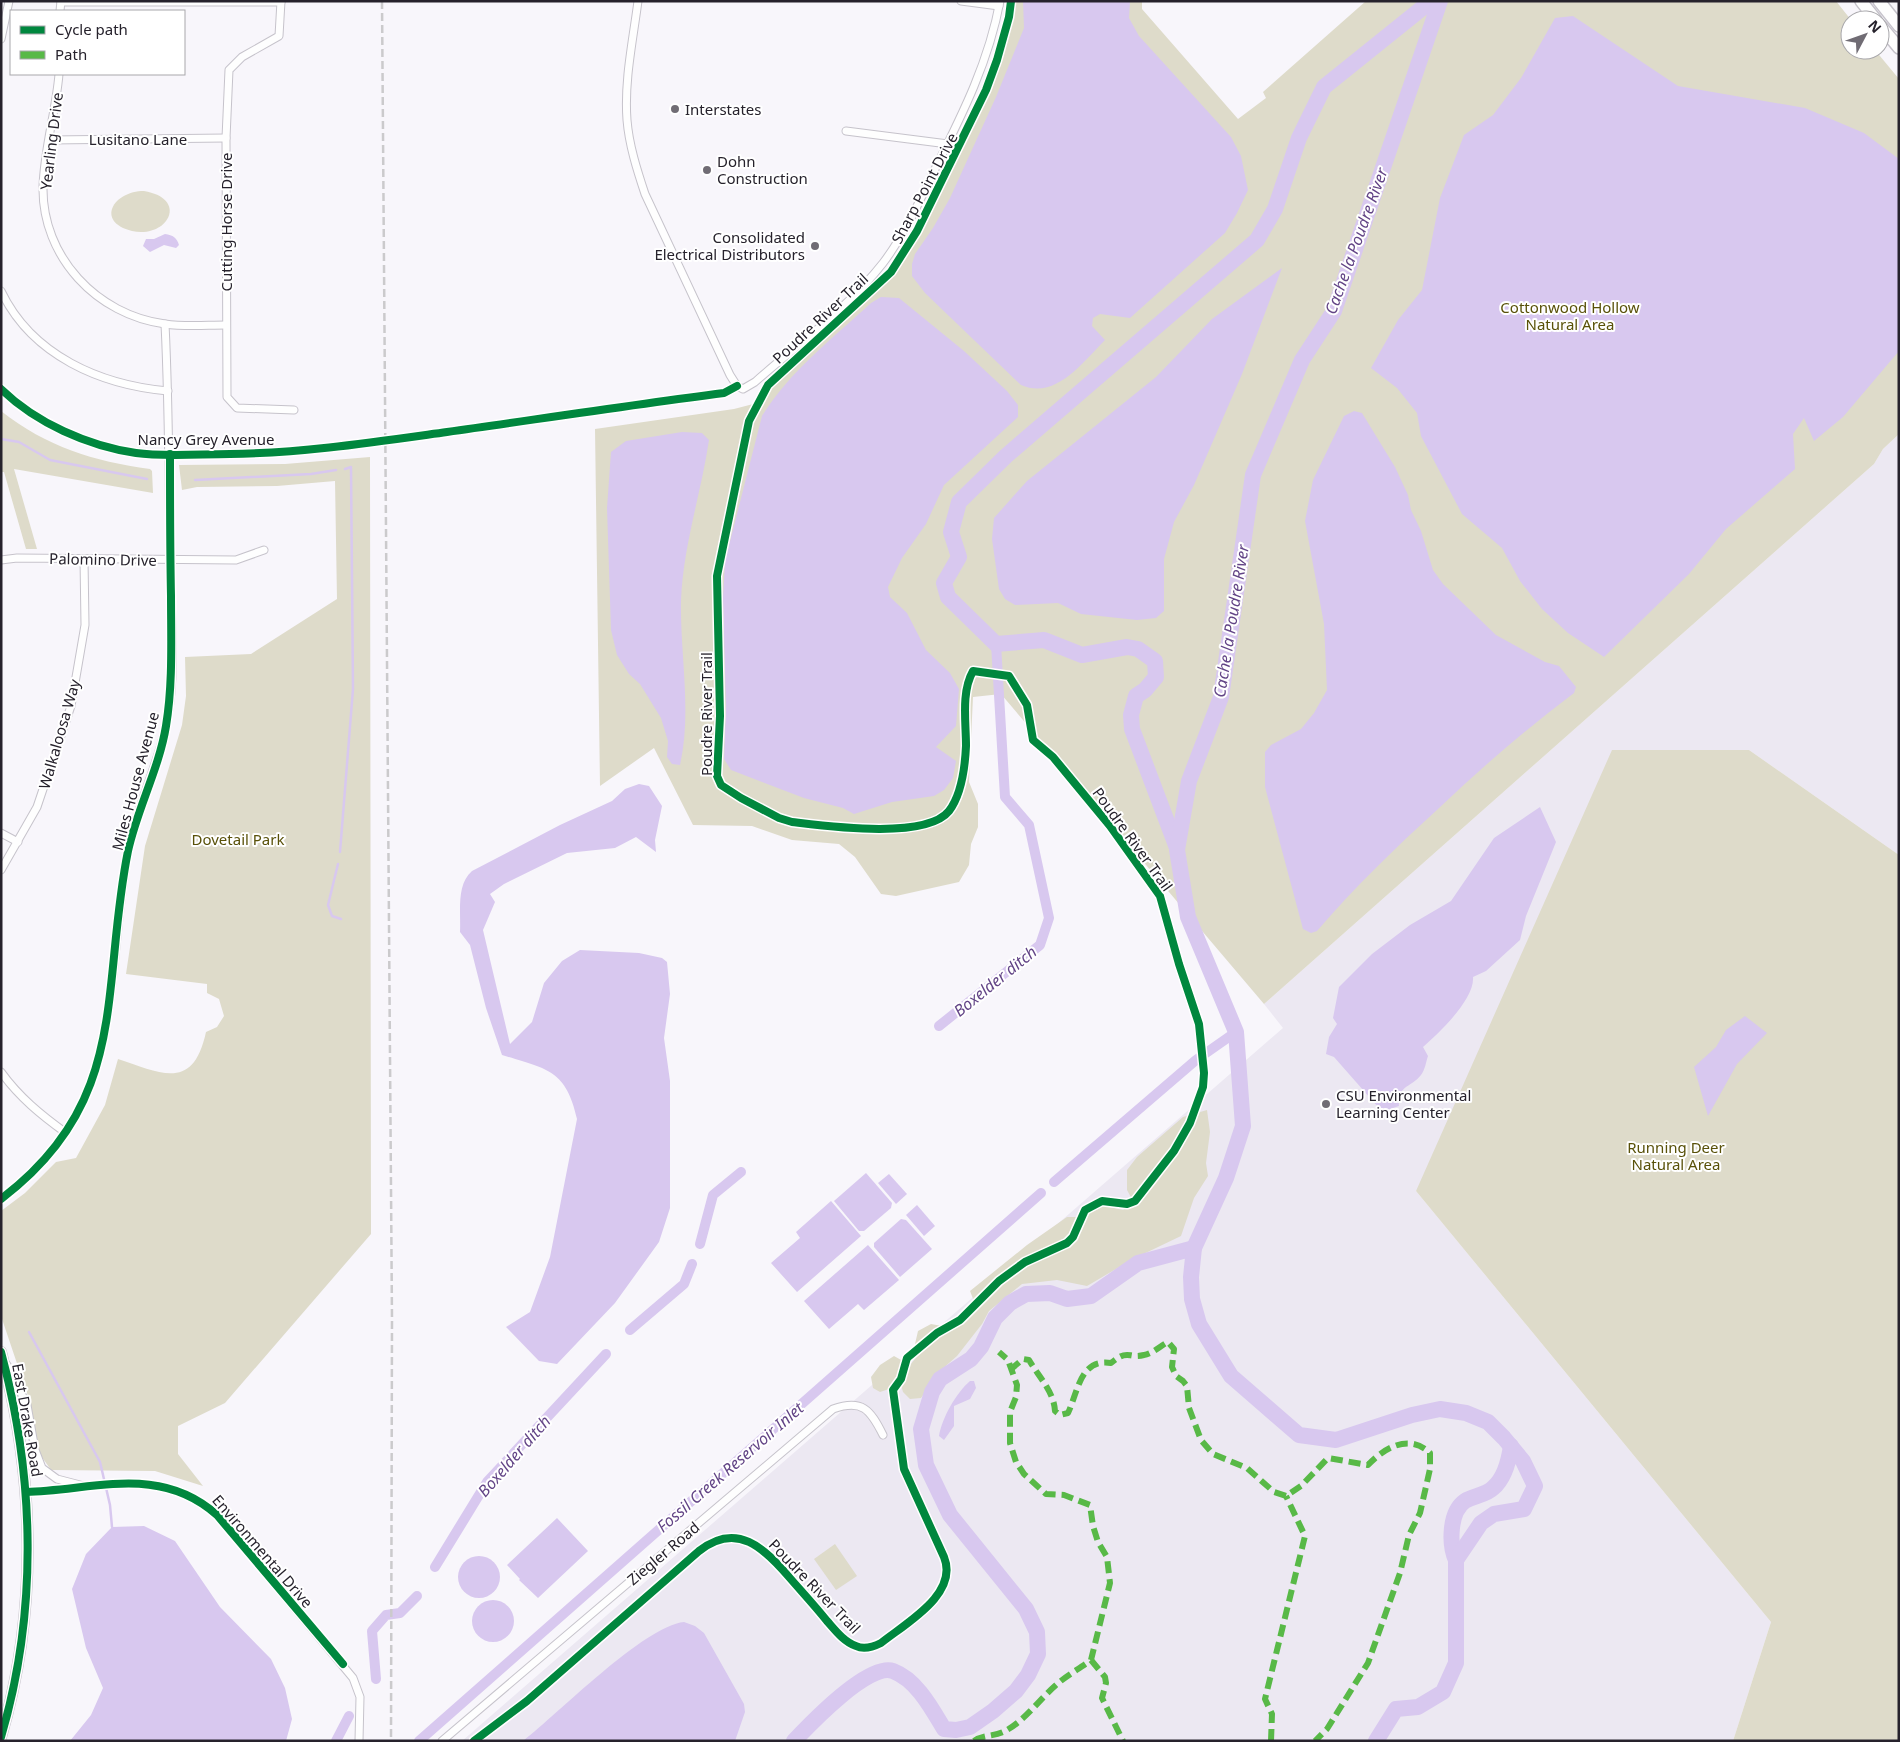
<svg xmlns="http://www.w3.org/2000/svg" width="1900" height="1742" font-family="'Noto Sans',sans-serif">
<rect width="100%" height="100%" fill="#f8f6fb"/>
<path fill="#ece8f2" d="M 1899,434 L 1899,855 L 1749,750 L 1416,1191 L 1771,1622 L 1733,1741 L 462,1741 L 1283,1028 L 1264,1004 L 1874,464 L 1883,449 Z"/>
<g fill="#dedbca">
<path d="M 1011,1 L 1142,1 L 1142,9 L 1238,119 L 1266,98 L 1263,92 L 1366,1 L 1836,1 L 1851,20 L 1850,50 L 1875,50 L 1899,79 L 1899,434 L 1883,449 L 1874,464 L 1264,1004 L 1001,694 L 973,697 L 969,782 L 978,804 L 978,827 L 971,844 L 969,865 L 959,882 L 896,896 L 881,894 L 855,857 L 839,844 L 792,840 L 752,826 L 693,825 L 654,748 L 600,786 L 595,429 L 734,409 L 757,403 L 768,385 L 891,272 L 917,231 L 986,90 L 997,60 L 1009,19 Z"/>
<path d="M 144,191 C 190,199 167,239 132,231 C 95,222 113,191 144,191 Z"/>
<path d="M 1,411 C 47,447 93,461 150,469 L 152,471 L 153,493 L 14,469 L 37,549 L 26,549 L 4,472 L 1,472 Z"/>
<path d="M 370,457 L 371,1234 L 225,1403 L 178,1426 L 178,1454 L 203,1486 L 155,1471 L 51,1470 L 39,1453 L 30,1402 L 1,1316 L 1,1211 L 25,1193 L 56,1162 L 76,1158 L 105,1105 L 118,1059 C 161,1073 193,1092 206,1032 L 217,1027 L 224,1016 L 219,999 L 207,993 L 207,984 L 126,974 L 145,846 L 182,725 L 186,696 L 185,657 L 251,654 L 337,599 L 335,481 L 277,486 L 197,487 L 182,490 L 179,465 L 285,464 Z"/>
<path d="M 1612,750 L 1749,750 L 1899,855 L 1899,1741 L 1733,1741 L 1771,1622 L 1416,1191 Z"/>
<path d="M 1207,1110 L 1210,1132 L 1206,1163 L 1208,1176 L 1194,1198 L 1181,1236 L 1133,1259 L 1087,1286 L 1057,1280 L 1022,1284 L 989,1311 L 982,1324 L 957,1356 L 940,1371 L 921,1398 L 910,1399 L 903,1392 L 901,1385 L 880,1392 L 873,1388 L 871,1377 L 880,1365 L 894,1356 L 910,1365 L 920,1353 L 915,1344 L 918,1331 L 931,1324 L 953,1328 L 963,1322 L 977,1309 L 970,1291 L 1027,1245 L 1067,1217 L 1082,1217 L 1101,1205 L 1123,1210 L 1134,1203 L 1127,1190 L 1127,1170 L 1137,1157 L 1183,1117 Z"/>
<path d="M 835,1544 L 857,1576 L 836,1590 L 814,1559 Z"/>
</g>
<g fill="#d8c8ef">
<path d="M 1023,1 L 1130,1 L 1129,18 L 1139,36 L 1231,137 L 1241,156 L 1248,190 L 1237,213 L 1225,233 L 1130,318 L 1100,314 L 1093,318 L 1092,326 L 1105,340 C 1082,363 1056,400 1021,385 L 925,293 L 912,276 L 912,264 L 915,254 L 933,228 L 950,198 L 996,97 L 1024,28 Z"/>
<path d="M 1573,16 L 1678,86 L 1805,108 L 1864,133 L 1899,159 L 1899,351 L 1843,417 L 1814,441 L 1804,418 L 1793,434 L 1795,469 L 1726,529 L 1689,574 L 1604,657 L 1568,633 L 1542,609 L 1520,581 L 1502,548 L 1462,514 L 1421,436 L 1417,413 L 1397,388 L 1371,368 L 1398,320 L 1422,290 L 1440,198 L 1464,135 L 1493,115 L 1521,78 L 1555,18 Z"/>
<path d="M 165,234 C 173,235 177,238 179,245 L 176,248 L 164,245 L 150,252 L 143,246 L 146,239 L 154,239 Z"/>
<path d="M 1282,268 L 1242,374 L 1194,485 L 1174,522 L 1164,559 L 1164,611 L 1156,618 L 1137,620 L 1081,614 L 1058,603 L 1015,605 L 1005,599 L 999,589 L 992,539 L 994,518 L 1027,481 L 1156,377 L 1212,319 Z"/>
<path d="M 881,297 L 899,298 L 964,351 L 1007,391 L 1018,405 L 1018,417 L 944,485 L 926,524 L 902,558 L 888,587 L 890,597 L 907,613 L 926,650 L 950,673 L 959,689 L 956,726 L 936,747 L 956,761 L 953,778 L 944,790 L 934,796 L 892,802 L 854,814 L 843,808 L 804,798 L 731,770 L 724,759 L 726,708 L 723,598 L 725,561 L 762,416 C 790,371 832,339 871,303 Z"/>
<path d="M 1354,411 L 1362,413 L 1395,467 L 1408,495 L 1411,510 L 1421,531 L 1433,570 L 1443,584 L 1496,635 L 1545,662 L 1559,666 L 1576,687 L 1574,693 C 1526,729 1481,768 1438,809 C 1395,848 1355,887 1317,931 L 1311,933 L 1303,929 L 1265,787 L 1265,752 L 1271,745 L 1301,729 L 1314,713 L 1327,690 L 1324,624 L 1305,521 L 1313,480 L 1344,416 Z"/>
<path d="M 682,432 L 702,433 L 709,440 C 701,494 683,546 681,601 C 680,655 692,712 680,765 L 672,764 L 667,757 L 668,741 L 661,718 L 640,684 L 629,674 L 617,655 L 611,630 L 607,508 L 611,452 L 626,441 Z"/>
<path d="M 639,784 L 649,786 L 662,806 L 655,840 L 656,852 L 636,837 L 615,848 L 567,853 L 504,884 L 490,894 L 495,902 L 483,930 L 510,1044 L 532,1022 L 544,983 L 562,961 L 580,950 L 639,953 L 662,958 L 667,962 L 670,994 L 664,1038 L 670,1081 L 670,1208 L 659,1242 L 615,1303 L 557,1364 L 539,1361 L 506,1327 L 530,1312 L 550,1257 L 577,1119 C 566,1069 546,1069 502,1055 L 486,1008 L 470,945 L 460,932 C 461,912 456,885 472,871 L 560,825 L 612,801 L 625,789 Z"/>
<path d="M 1540,807 L 1556,842 L 1526,916 L 1520,940 L 1486,971 L 1473,977 C 1475,999 1439,1033 1423,1047 L 1428,1056 C 1426,1062 1425,1070 1421,1075 C 1411,1088 1397,1085 1399,1106 L 1384,1111 L 1378,1107 L 1334,1057 L 1326,1054 L 1329,1037 L 1337,1024 L 1333,1018 L 1339,987 L 1372,954 L 1410,925 L 1451,901 L 1494,838 Z"/>
<path d="M 1745,1016 L 1767,1033 L 1737,1064 L 1708,1116 L 1694,1067 L 1716,1047 L 1726,1030 Z"/>
<path d="M 866,1173 L 892,1203 L 891,1208 L 864,1231 L 859,1231 L 834,1201 Z"/>
<path d="M 889,1174 L 907,1194 L 896,1204 L 878,1183 Z"/>
<path d="M 831,1201 L 861,1236 L 797,1292 L 771,1263 L 800,1238 L 796,1232 Z"/>
<path d="M 917,1205 L 935,1226 L 924,1236 L 906,1215 Z"/>
<path d="M 901,1219 L 906,1220 L 932,1249 L 900,1277 L 874,1247 L 874,1243 Z"/>
<path d="M 868,1245 L 899,1280 L 864,1310 L 858,1304 L 829,1329 L 804,1301 Z"/>
<path d="M 970,1381 L 974,1381 L 976,1388 L 970,1399 L 954,1406 L 954,1426 L 944,1440 L 939,1436 C 942,1418 956,1393 970,1381 Z"/>
<path d="M 557,1518 L 588,1551 L 538,1598 L 519,1580 L 520,1579 L 507,1565 Z"/>
<path d="M 144,1526 L 175,1541 L 220,1607 L 271,1659 L 285,1688 L 292,1719 L 286,1741 L 70,1741 L 91,1715 L 103,1688 L 86,1648 L 72,1589 L 86,1554 L 112,1527 Z"/>
<circle cx="479" cy="1577" r="21"/>
<circle cx="493" cy="1621" r="21"/>
<path d="M 684,1622 L 695,1626 L 704,1633 L 744,1704 L 745,1712 L 735,1741 L 523,1741 C 558,1714 644,1626 684,1622 Z"/>
</g>
<g fill="none" stroke-linecap="round" stroke-linejoin="round">
<g stroke="#d8c8ef" stroke-width="2.5">
<path d="M 1,439 L 19,442 L 50,460 L 147,479"/>
<path d="M 195,480 L 311,474 L 336,470"/>
<path d="M 340,852 L 353,689 L 351,467 L 345,469"/>
<path d="M 338,864 L 328,905 L 332,916 L 341,919"/>
<path d="M 29,1332 L 100,1462 L 110,1505 L 112,1527"/>
</g>
<g stroke="#d8c8ef" stroke-width="10">
<path d="M 939,1026 L 1040,945 L 1049,918 L 1029,825 L 1005,797 L 996,644"/>
<path d="M 1054,1182 L 1196,1060 L 1236,1032"/>
<path d="M 700,1244 L 713,1195 L 741,1172"/>
<path d="M 630,1330 L 684,1284 L 692,1264"/>
<path d="M 435,1567 L 487,1482 L 606,1354"/>
<path d="M 376,1679 L 372,1631 L 386,1615 L 400,1613 L 417,1596"/>
<path d="M 336,1741 L 349,1716"/>
<path d="M 419,1741 L 1041,1193"/>
</g>
<g stroke="#d8c8ef" stroke-width="16">
<path d="M 1177,848 L 1132,729 L 1131,715 L 1136,696 L 1145,690 L 1156,677 L 1155,661 L 1138,649 L 1127,647 L 1082,655 L 1044,640 L 996,644 L 948,597 L 944,583 L 959,557 L 951,532 L 959,502 L 1006,456 L 1257,240 L 1275,209 L 1299,138 L 1324,87 L 1431,1"/>
<path d="M 1456,1560 C 1449,1545 1449,1512 1465,1501 C 1473,1496 1486,1495 1493,1488 C 1505,1478 1509,1460 1511,1446"/>
<path d="M 794,1741 C 810,1724 869,1662 893,1671 C 917,1680 932,1709 944,1729 L 956,1730 L 970,1727 L 993,1711 L 1016,1691 L 1028,1675 L 1038,1654 L 1037,1632 L 1026,1609 L 950,1515 L 926,1465 L 921,1429 L 932,1392 L 940,1379 L 971,1359 L 981,1347 L 995,1318 L 1010,1303 L 1026,1294 L 1050,1293 L 1067,1299 L 1091,1296 L 1138,1263 L 1194,1248"/>
<path d="M 1376,1741 L 1396,1709 L 1418,1707 L 1443,1692 L 1456,1663 L 1456,1560 L 1481,1523 L 1494,1514 L 1524,1509 L 1535,1486 L 1523,1461 L 1504,1438 L 1488,1422 L 1466,1413 L 1440,1409 L 1412,1415 L 1336,1440 L 1299,1435 L 1231,1376 L 1199,1324 L 1192,1299 L 1191,1277 L 1194,1248 L 1226,1178 L 1243,1126 L 1236,1032 L 1188,917 L 1177,850 L 1189,781 L 1221,697 L 1253,475 L 1302,360 L 1334,311 L 1440,1"/>
</g>
<defs>
<g id="minor">
<path d="M 281,1 L 279,36 L 242,57 L 229,70 L 226,138 L 227,397 L 237,408 L 294,410"/>
<path d="M 638,1 C 633,40 624,81 627,120 C 629,145 637,170 645,194 L 730,375 L 737,386 L 743,389 L 755,382 C 798,344 847,309 883,263 C 905,234 920,200 936,167 C 963,113 989,61 1000,1"/>
<path d="M 961,1 L 999,6"/>
<path d="M 61,2 L 281,2"/>
<path d="M 60,11 L 61,1"/>
<path d="M 1,39 L 9,1"/>
<path d="M 59,74 C 56,111 44,149 43,187 C 42,257 97,315 165,324 C 185,327 206,325 226,325"/>
<path d="M 846,131 L 948,144"/>
<path d="M 50,140 L 226,138"/>
<path d="M 1,291 C 32,356 101,385 168,391"/>
<path d="M 1,389 C 36,423 88,446 136,453 C 163,457 201,454 230,454 C 303,453 375,442 447,432 C 539,419 631,405 724,393 L 737,386"/>
<path d="M 1,560 L 17,558 L 236,560 L 264,550"/>
<path d="M 1,833 L 18,842"/>
<path d="M 1,870 L 37,807 L 71,706 L 85,625 L 84,559"/>
<path d="M 1,1072 C 19,1097 41,1115 66,1133"/>
<path d="M 1,1199 C 128,1103 103,990 128,853 C 137,801 164,755 170,702 C 175,657 171,609 170,564 C 169,484 169,404 165,324"/>
<path d="M 7,1365 L 27,1405 L 35,1450 L 42,1468 L 57,1479 L 84,1486"/>
<path d="M 26,1492 C 95,1490 160,1464 217,1515 L 353,1678 L 360,1697 L 359,1741"/>
<path d="M 442,1741 L 833,1409 C 862,1399 870,1409 883,1435"/>
</g>
<path id="secondary" d="M 1,1352 C 35,1478 38,1611 1,1737"/>
<g id="primary">
<path d="M 1861,1 L 1876,20"/>
<path d="M 1879,1 L 1899,26"/>
<path d="M 1880,25 L 1899,48"/>
</g>
</defs>
<use href="#minor" stroke="#c6c3cb" stroke-width="9"/>
<use href="#secondary" stroke="#c6c3cb" stroke-width="12"/>
<use href="#primary" stroke="#c6c3cb" stroke-width="14"/>
<use href="#minor" stroke="#fefefe" stroke-width="7"/>
<use href="#secondary" stroke="#fefefe" stroke-width="10"/>
<use href="#primary" stroke="#fefefe" stroke-width="11"/>
<path stroke="#cbcacc" stroke-width="2.5" stroke-dasharray="8 4" stroke-linecap="butt" d="M 382,1 L 392,1320 L 391,1741"/>
<g stroke="#58b947" stroke-width="6" stroke-dasharray="12 6" stroke-linecap="butt">
<path d="M 1010,1370 L 1023,1359 L 1029,1360 C 1039,1377 1054,1392 1055,1411 L 1060,1415 L 1068,1413 C 1078,1392 1080,1358 1111,1363 C 1129,1348 1127,1359 1144,1355 C 1152,1354 1160,1346 1168,1342 L 1174,1349 L 1172,1367 L 1176,1376 L 1183,1381 L 1187,1386 L 1189,1408 L 1201,1440 L 1213,1454 L 1247,1468 L 1274,1492 L 1286,1496 L 1301,1486 L 1328,1458 L 1368,1465 C 1384,1448 1409,1433 1430,1453 L 1430,1469 L 1420,1513 L 1409,1535 L 1400,1573 L 1368,1663 L 1327,1729 L 1315,1741"/>
<path d="M 1091,1660 L 1105,1677 L 1106,1683 L 1102,1698 L 1123,1741"/>
<path d="M 974,1741 C 984,1734 996,1737 1007,1730 C 1026,1719 1039,1700 1056,1685 C 1066,1676 1079,1669 1091,1660 L 1110,1583 L 1107,1557 L 1098,1542 L 1093,1526 L 1090,1505 L 1064,1495 L 1046,1494 L 1024,1474 L 1016,1462 L 1010,1443 L 1010,1412 L 1016,1397 L 1017,1385 L 1008,1360 L 999,1352"/>
<path d="M 1271,1741 L 1272,1714 L 1265,1699 L 1305,1536 L 1286,1496"/>
</g>
<defs>
<g id="cycleway">
<path d="M 1,389 C 36,423 88,446 136,453 C 163,457 201,454 230,454 C 303,453 375,442 447,432 C 539,419 631,405 724,393 L 737,386"/>
<path d="M 1,1199 C 131,1101 100,990 128,851 C 137,809 159,769 166,726 C 173,684 171,639 171,596 C 170,549 170,501 170,454"/>
<path d="M 1,1352 C 35,1478 38,1611 1,1737"/>
<path d="M 26,1492 C 95,1490 160,1464 217,1515 L 343,1664"/>
<path d="M 474,1741 L 527,1701 L 699,1551 C 737,1521 764,1548 789,1577 C 802,1592 815,1606 827,1621 C 835,1630 844,1642 856,1646 C 864,1650 873,1647 881,1643 C 906,1623 959,1594 944,1557 L 904,1469 L 893,1390 L 901,1379 L 907,1358 L 937,1333 L 960,1320 L 999,1281 L 1025,1262 L 1067,1243 L 1073,1237 L 1085,1210 L 1102,1201 L 1127,1204 L 1135,1201 L 1174,1151 L 1190,1123 L 1203,1087 L 1204,1073 L 1199,1024 L 1179,964 L 1160,896 L 1110,826 L 1053,757 L 1033,740 L 1027,705 L 1009,676 L 973,671 C 961,692 966,722 966,746 C 965,767 962,794 949,811 C 926,840 826,826 792,822 L 779,818 L 741,798 L 721,785 L 717,776 L 720,716 L 717,576 L 749,421 L 768,385 L 891,272 L 917,231 L 986,90 L 997,60 L 1009,17 L 1011,1"/>
</g>
</defs>
<use href="#cycleway" stroke="#fff" stroke-width="11"/>
<use href="#cycleway" stroke="#00873e" stroke-width="8"/>
</g>
<g fill="#706c74" stroke="#fff" stroke-width="2">
<circle cx="675" cy="109" r="5"/>
<circle cx="707" cy="170" r="5"/>
<circle cx="815" cy="246" r="5"/>
<circle cx="1326" cy="1104" r="5"/>
</g>
<g text-anchor="middle" dominant-baseline="central" stroke-width="4" stroke-linejoin="round" paint-order="stroke">
<g font-size="15" fill="#26222c" stroke="#fff" text-anchor="start">
<text x="685" y="109">Interstates</text>
<text x="717" y="161">Dohn<tspan x="717" dy="17">Construction</tspan></text>
<text x="805" y="237" text-anchor="end">Consolidated<tspan x="805" dy="17">Electrical Distributors</tspan></text>
<text x="1336" y="1095">CSU Environmental<tspan x="1336" dy="17">Learning Center</tspan></text>
</g>
<g font-size="15" fill="#26222c" stroke="#fff">
<text x="138" y="139">Lusitano Lane</text>
<text transform="translate(51 141) rotate(-83)">Yearling Drive</text>
<text transform="translate(924 188) rotate(-62)">Sharp Point Drive</text>
<text transform="translate(226 222) rotate(-90)">Cutting Horse Drive</text>
<text transform="translate(820 318) rotate(-43)">Poudre River Trail</text>
<text x="206" y="439">Nancy Grey Avenue</text>
<text transform="translate(103 559) rotate(1)">Palomino Drive</text>
<text transform="translate(706 714) rotate(-90)">Poudre River Trail</text>
<text transform="translate(59 734) rotate(-74)">Walkaloosa Way</text>
<text transform="translate(135 781) rotate(-75)">Miles House Avenue</text>
<text transform="translate(1133 839) rotate(54)">Poudre River Trail</text>
<text transform="translate(28 1420) rotate(80)">East Drake Road</text>
<text transform="translate(263 1551) rotate(49)">Environmental Drive</text>
<text transform="translate(663 1553) rotate(-40)">Ziegler Road</text>
<text transform="translate(815 1586) rotate(46)">Poudre River Trail</text>
</g>
<g font-size="15" fill="#595109" stroke="#fff">
<text x="1570" y="307">Cottonwood Hollow<tspan x="1570" dy="17">Natural Area</tspan></text>
<text x="238" y="839">Dovetail Park</text>
<text x="1676" y="1147">Running Deer<tspan x="1676" dy="17">Natural Area</tspan></text>
</g>
<g font-size="16" font-style="italic" fill="#624486" stroke="#fff">
<text transform="translate(1356 241) rotate(-70)">Cache la Poudre River</text>
<text transform="translate(1231 621) rotate(-81)">Cache la Poudre River</text>
<text transform="translate(995 981) rotate(-39)">Boxelder ditch</text>
<text transform="translate(514 1456) rotate(-49)">Boxelder ditch</text>
<text transform="translate(730 1467) rotate(-41)">Fossil Creek Reservoir Inlet</text>
</g>
</g>
<rect width="1900" height="1742" fill="none" stroke="#26222c" stroke-width="5"/>
<rect x="10" y="10" width="175" height="65" fill="#ffffff" stroke="#a8a7ab"/>
<rect x="20" y="26" width="25" height="8" fill="#00873e" stroke="#a8a7ab"/>
<text x="55" y="35" font-size="15" fill="#26222c">Cycle path</text>
<rect x="20" y="51" width="25" height="8" fill="#58b947" stroke="#a8a7ab"/>
<text x="55" y="60" font-size="15" fill="#26222c">Path</text>
<g transform="translate(1865 35) rotate(49)"><circle r="24" fill="#ffffff" stroke="#a8a7ab"/>
<path d="M0-4L9 19L0 12L-9 19Z" fill="#706c74"/>
<text y="-8" font-size="14" font-weight="bold" text-anchor="middle" fill="#26222c">N</text>
</g>
</svg>
